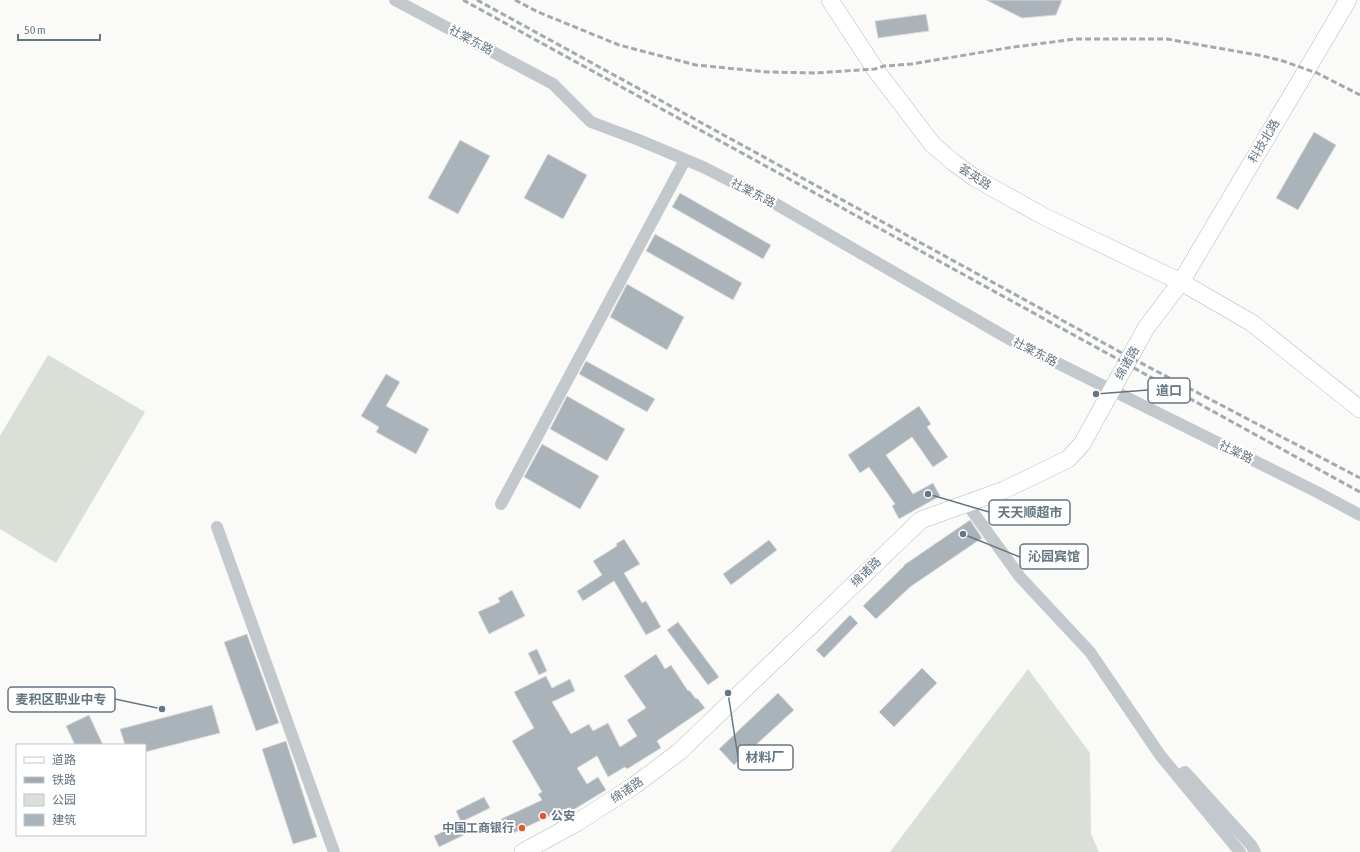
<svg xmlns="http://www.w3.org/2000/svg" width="1360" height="852" font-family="'Asap Condensed','Noto Sans SC',sans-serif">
<rect width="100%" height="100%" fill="#fafaf8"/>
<g fill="#dadfd7">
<path d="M 48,355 L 145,412 L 56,563 L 0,529 L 0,436 Z"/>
<path d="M 1028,669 L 1090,753 L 1091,834 L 1099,852 L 890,852 Z"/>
</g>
<g fill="#aab3b9" stroke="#dcdcda">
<path d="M 986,0 L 1062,0 L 1056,15 L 1022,18 Z"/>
<path d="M 926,14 L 929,31 L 878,38 L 875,21 Z"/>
<path d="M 1314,132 L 1336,145 L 1298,210 L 1276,198 Z"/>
<path d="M 460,140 L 490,156 L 458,214 L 428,198 Z"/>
<path d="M 548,154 L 587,175 L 563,219 L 524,198 Z"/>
<path d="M 680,193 L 771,245 L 763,259 L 672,207 Z"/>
<path d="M 655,234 L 742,283 L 733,300 L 646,251 Z"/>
<path d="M 627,284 L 684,317 L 667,350 L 610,317 Z"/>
<path d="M 586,361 L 655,399 L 647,412 L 579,374 Z"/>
<path d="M 386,374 L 400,382 L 386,406 L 429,429 L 416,454 L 376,432 L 379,427 L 361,416 Z"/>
<path d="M 567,396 L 625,429 L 607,461 L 550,429 Z"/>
<path d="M 919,406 L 931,424 L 927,427 L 948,457 L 933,467 L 912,437 L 886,455 L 913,494 L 933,483 L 940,496 L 899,519 L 892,506 L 895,504 L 869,467 L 860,473 L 848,455 Z"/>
<path d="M 542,444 L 599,476 L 580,509 L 524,477 Z"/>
<path d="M 970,520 L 982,538 L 910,587 L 876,619 L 863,606 L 904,566 L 904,565 Z"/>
<path d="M 624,539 L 640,564 L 624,573 L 642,603 L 646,601 L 661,627 L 646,635 L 614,581 L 583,601 L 577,591 L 602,575 L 593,561 L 617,546 L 616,544 Z"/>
<path d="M 769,540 L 777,550 L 731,585 L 723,574 Z"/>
<path d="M 512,590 L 525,616 L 489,634 L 478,612 L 500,602 L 498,598 Z"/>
<path d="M 850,615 L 858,623 L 824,658 L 816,650 Z"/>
<path d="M 678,622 L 719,677 L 708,685 L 667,630 Z"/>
<path d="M 247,634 L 279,723 L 256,731 L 224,642 Z"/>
<path d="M 537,649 L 547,671 L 539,675 L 528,653 Z"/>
<path d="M 656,654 L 665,669 L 671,665 L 688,691 L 689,690 L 696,699 L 697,698 L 705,708 L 657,741 L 661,748 L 627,769 L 625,767 L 608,777 L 597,756 L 577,768 L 587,784 L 598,777 L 606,790 L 555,821 L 552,815 L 509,835 L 501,819 L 542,800 L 538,794 L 542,792 L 512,741 L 534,728 L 514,692 L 546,676 L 552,688 L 570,679 L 575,691 L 552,702 L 571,734 L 589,724 L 593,731 L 608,723 L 620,747 L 637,736 L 627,720 L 646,708 L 624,676 Z"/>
<path d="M 922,668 L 937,683 L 894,727 L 879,712 Z"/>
<path d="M 778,693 L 794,710 L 734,765 L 719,749 Z"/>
<path d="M 212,705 L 220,733 L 145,752 L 145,745 L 125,745 L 120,729 Z"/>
<path d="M 89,715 L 103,745 L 75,745 L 66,726 Z"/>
<path d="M 286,741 L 317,837 L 293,844 L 262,749 Z"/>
<path d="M 484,797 L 490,808 L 461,822 L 456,811 Z"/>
<path d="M 461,823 L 466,834 L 439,847 L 434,836 Z"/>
</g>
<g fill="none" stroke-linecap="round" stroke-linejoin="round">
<defs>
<g id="secondary">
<path d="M 830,0 L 875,69 L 933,145 L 953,162 L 975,178 L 1045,217 L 1181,282 L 1252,323 L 1360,409"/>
<path d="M 523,852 L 578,822 L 635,785 L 679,752 L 921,520 L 1004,490 L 1068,459 L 1082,444 L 1146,328 L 1181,282 L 1348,0"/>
</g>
</defs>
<use href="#secondary" stroke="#b3babf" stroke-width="18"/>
<g stroke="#c3c8cc" stroke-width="12">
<path d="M 395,0 L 553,84 L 591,122 L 639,140 L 703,167 L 774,203 L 1011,340 L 1319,493 L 1360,515"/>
<path d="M 501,504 L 685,160"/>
<path d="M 967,504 L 1020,577 L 1090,652 L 1160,755 L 1240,852"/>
<path d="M 217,527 L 334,852"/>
<path d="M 1178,777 L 1185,772 L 1251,845 L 1255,852"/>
</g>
<use href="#secondary" stroke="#fff" stroke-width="17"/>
<g stroke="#a2aab0" stroke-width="3" stroke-dasharray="6 3" stroke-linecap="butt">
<path d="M 463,0 L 1360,492"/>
<path d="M 477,0 L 1122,353 L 1360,478"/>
<path d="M 515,0 L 538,12 L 619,45 L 696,65 L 767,72 L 815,73 L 875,69 L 884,66 L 912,64 L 1007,48 L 1075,39 L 1167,39 L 1263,56 L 1283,61 L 1317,73 L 1360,95"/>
</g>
</g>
<g fill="#e4572e" stroke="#fff" stroke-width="1.5">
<circle cx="543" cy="816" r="4"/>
<circle cx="522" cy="828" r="4"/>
</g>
<g text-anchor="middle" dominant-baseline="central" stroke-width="4" stroke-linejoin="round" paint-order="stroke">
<g font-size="12" fill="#657683" stroke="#fff">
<text transform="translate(471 40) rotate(28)">社棠东路</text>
<text transform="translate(1264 141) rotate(-59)">科技北路</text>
<text transform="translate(975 177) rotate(33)">荟英路</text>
<text transform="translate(753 193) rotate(27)">社棠东路</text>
<text transform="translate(1035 352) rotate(27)">社棠东路</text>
<text transform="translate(1127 363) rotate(-61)">绵诸路</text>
<text transform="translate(1236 452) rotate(26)">社棠路</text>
<text transform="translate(866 572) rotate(-44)">绵诸路</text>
<text transform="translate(627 790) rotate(-34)">绵诸路</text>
</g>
<g font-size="12" font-weight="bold" fill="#657683" stroke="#fff" text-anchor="start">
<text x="551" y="816">公安</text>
<text x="514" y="828" text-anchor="end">中国工商银行</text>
</g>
</g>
<path fill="none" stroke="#657683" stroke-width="1.5" d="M1096 394L1148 390M928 494L989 512M963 534L1020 557M162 709L115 699M728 693L738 757"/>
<g fill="#657683" stroke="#fff" stroke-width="1.5">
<circle cx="1096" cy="394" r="4"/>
<circle cx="928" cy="494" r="4"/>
<circle cx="963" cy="534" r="4"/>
<circle cx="162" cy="709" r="4"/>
<circle cx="728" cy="693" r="4"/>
</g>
<g fill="#fff" stroke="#657683" stroke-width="1.5">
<rect x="1148" y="378" width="42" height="25" rx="4"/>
<rect x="989" y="500" width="81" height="25" rx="4"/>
<rect x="1020" y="544" width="68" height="25" rx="4"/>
<rect x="8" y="687" width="107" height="25" rx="4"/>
<rect x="738" y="745" width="55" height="25" rx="4"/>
</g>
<g font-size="13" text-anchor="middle" font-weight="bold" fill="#657683">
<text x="1169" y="395">道口</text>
<text x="1030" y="517">天天顺超市</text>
<text x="1054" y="561">沁园宾馆</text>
<text x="61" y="704">麦积区职业中专</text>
<text x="765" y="762">材料厂</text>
</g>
<rect x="16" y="744" width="130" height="92" fill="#ffffff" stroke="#c1c8cd"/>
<rect x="24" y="757" width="20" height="6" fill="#ffffff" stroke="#c1c8cd"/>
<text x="52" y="764" font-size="12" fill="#657683">道路</text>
<rect x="24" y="777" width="20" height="6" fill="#a2aab0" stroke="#c1c8cd"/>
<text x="52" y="784" font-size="12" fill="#657683">铁路</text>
<rect x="24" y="794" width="20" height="12" fill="#dadfd7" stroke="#c1c8cd"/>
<text x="52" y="804" font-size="12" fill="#657683">公园</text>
<rect x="24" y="814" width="20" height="12" fill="#aab3b9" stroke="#c1c8cd"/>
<text x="52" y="824" font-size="12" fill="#657683">建筑</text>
<path d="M18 34v6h82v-6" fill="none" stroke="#657683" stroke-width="2"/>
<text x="24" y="34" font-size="12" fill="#657683" stroke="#ffffff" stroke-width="3" paint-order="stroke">50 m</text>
</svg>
